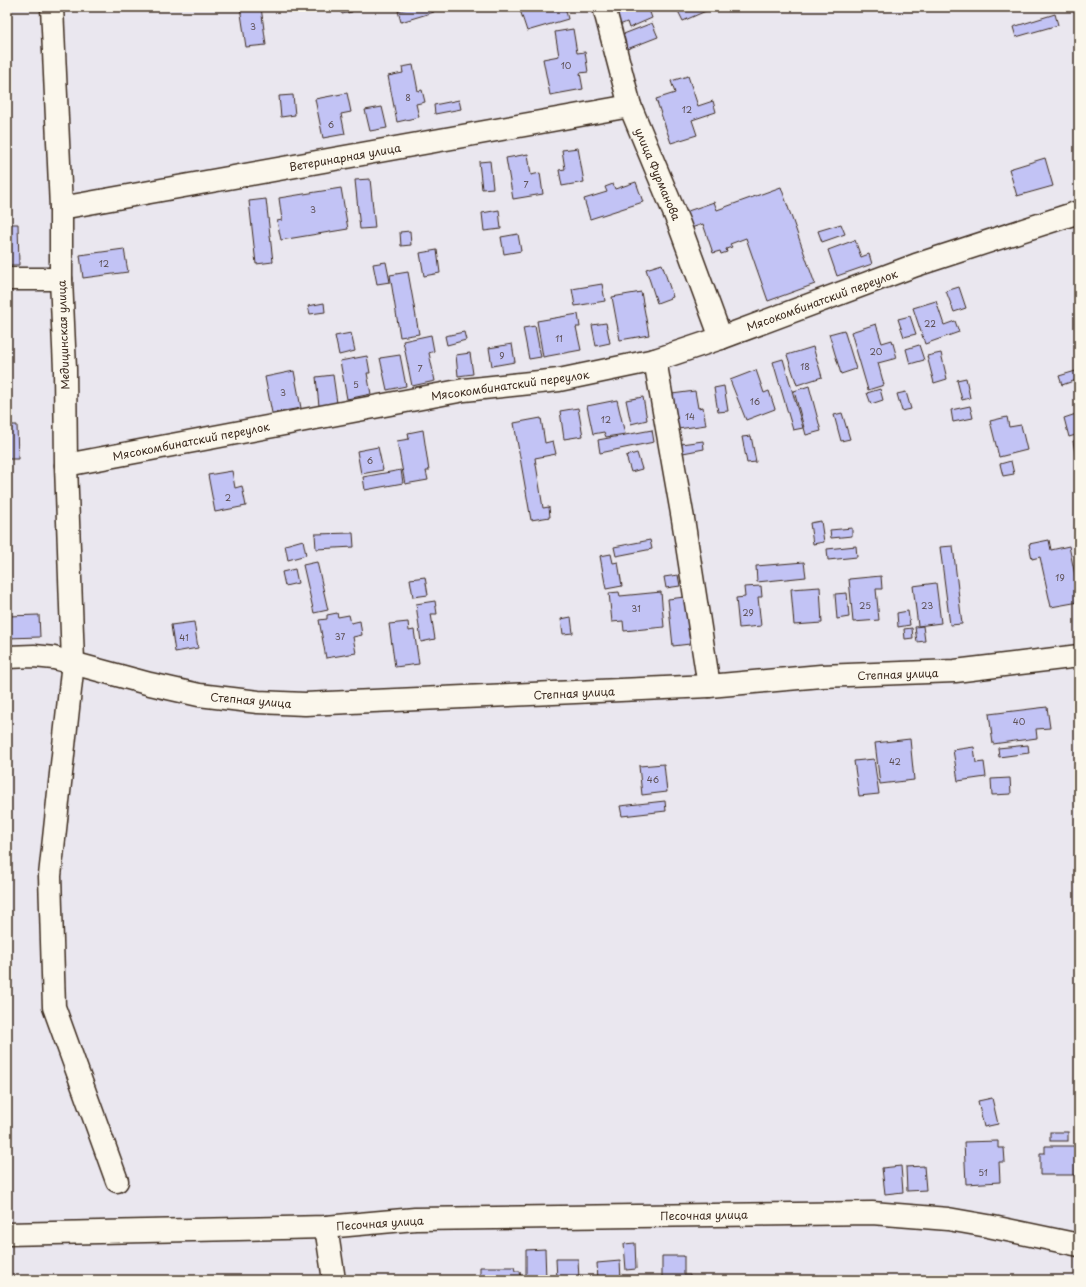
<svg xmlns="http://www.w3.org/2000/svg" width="1086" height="1287" font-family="'Playpen Sans',sans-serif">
<rect width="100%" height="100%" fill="#eae7ef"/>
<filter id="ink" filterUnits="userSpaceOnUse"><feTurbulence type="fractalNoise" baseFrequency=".025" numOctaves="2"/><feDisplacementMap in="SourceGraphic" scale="8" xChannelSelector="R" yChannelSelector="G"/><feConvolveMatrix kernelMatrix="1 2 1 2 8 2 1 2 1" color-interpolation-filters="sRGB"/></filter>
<g filter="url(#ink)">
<g fill="#c2c3f5" stroke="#3b2a1e">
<path d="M 240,7 L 261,7 L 266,45 L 246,47 Z"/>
<path d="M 341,7 L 352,7 L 352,12 L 342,14 Z"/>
<path d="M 412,7 L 432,7 L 434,12 L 401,22 L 398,11 Z"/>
<path d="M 519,7 L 565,7 L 568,19 L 527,31 Z"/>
<path d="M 615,7 L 649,7 L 648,7 L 652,18 L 629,28 L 627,22 L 617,26 Z"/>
<path d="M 676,7 L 715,7 L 683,21 Z"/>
<path d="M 1055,14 L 1058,25 L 1016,37 L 1013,27 Z"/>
<path d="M 652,23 L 658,37 L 622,51 L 616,37 Z"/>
<path d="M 573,29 L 577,53 L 585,52 L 588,72 L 580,73 L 583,89 L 550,95 L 543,59 L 559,56 L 555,32 Z"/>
<path d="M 413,65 L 418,91 L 422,90 L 425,102 L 416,104 L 419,117 L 397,122 L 388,76 L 403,73 L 402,67 Z"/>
<path d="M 688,76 L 698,106 L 713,101 L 716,112 L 692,120 L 697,135 L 671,143 L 656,99 L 675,93 L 671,81 Z"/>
<path d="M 347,93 L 351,112 L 341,114 L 345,134 L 323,138 L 315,99 Z"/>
<path d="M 293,95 L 295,115 L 281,117 L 279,96 Z"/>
<path d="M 459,100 L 461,109 L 435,114 L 434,105 Z"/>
<path d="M 382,107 L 387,128 L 370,131 L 365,110 Z"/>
<path d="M 578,148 L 584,182 L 562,186 L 559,170 L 565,169 L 562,150 Z"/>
<path d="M 528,154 L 531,175 L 540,173 L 543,194 L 513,199 L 506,158 Z"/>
<path d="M 1045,158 L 1053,186 L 1017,196 L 1009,169 Z"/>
<path d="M 490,161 L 493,188 L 482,189 L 479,162 Z"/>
<path d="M 370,179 L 375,228 L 360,229 L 355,180 Z"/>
<path d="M 636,182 L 643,202 L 590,219 L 584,199 L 607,192 L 605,187 L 613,184 L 615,189 Z"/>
<path d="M 781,187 L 815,284 L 768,301 L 746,238 L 730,244 L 732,247 L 726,249 L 727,252 L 721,254 L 720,251 L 713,253 L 703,224 L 691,228 L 685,212 L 714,202 L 717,210 Z"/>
<path d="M 341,188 L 348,229 L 281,240 L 277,221 L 282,220 L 279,198 Z"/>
<path d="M 266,199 L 273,262 L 256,264 L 249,201 Z"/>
<path d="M 499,210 L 501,229 L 484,231 L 482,213 Z"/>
<path d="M 7,224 L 18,224 L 19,265 L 7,265 Z"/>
<path d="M 841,224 L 845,234 L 822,242 L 818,231 Z"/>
<path d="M 410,231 L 411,245 L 401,246 L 400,232 Z"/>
<path d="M 518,234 L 521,251 L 504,254 L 501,237 Z"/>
<path d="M 855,240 L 861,257 L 869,254 L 872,264 L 837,276 L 828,250 Z"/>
<path d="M 124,249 L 128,272 L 83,278 L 80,255 Z"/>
<path d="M 437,250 L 440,273 L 424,276 L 420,253 Z"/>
<path d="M 386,262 L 390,282 L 377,284 L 373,264 Z"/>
<path d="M 662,264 L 673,297 L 657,303 L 646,269 Z"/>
<path d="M 408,272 L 419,334 L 400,337 L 390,275 Z"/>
<path d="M 602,284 L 605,301 L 575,306 L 572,289 Z"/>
<path d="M 959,287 L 966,308 L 954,312 L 946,291 Z"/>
<path d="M 641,292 L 649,335 L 620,340 L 612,297 Z"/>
<path d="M 936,301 L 944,325 L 955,321 L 959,332 L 925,344 L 913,308 Z"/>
<path d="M 324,303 L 325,312 L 310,314 L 308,306 Z"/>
<path d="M 578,314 L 580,327 L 576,327 L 581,350 L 543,357 L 537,321 Z"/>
<path d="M 910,316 L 916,334 L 904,337 L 898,319 Z"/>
<path d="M 606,323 L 610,343 L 596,346 L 592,325 Z"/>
<path d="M 876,324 L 882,343 L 892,340 L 897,358 L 878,363 L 884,385 L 868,390 L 851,332 Z"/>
<path d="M 535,326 L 541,357 L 529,359 L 523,328 Z"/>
<path d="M 844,330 L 856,369 L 841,374 L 829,334 Z"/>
<path d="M 464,332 L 466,340 L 447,345 L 445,336 Z"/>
<path d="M 351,333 L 355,351 L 339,355 L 335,336 Z"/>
<path d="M 431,335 L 434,351 L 429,353 L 435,381 L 412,386 L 403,341 Z"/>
<path d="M 512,344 L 515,362 L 492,366 L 489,348 Z"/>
<path d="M 919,345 L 924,360 L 910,364 L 906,349 Z"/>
<path d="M 813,347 L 822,377 L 797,385 L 787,355 Z"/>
<path d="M 470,353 L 473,374 L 458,376 L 456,355 Z"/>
<path d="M 941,353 L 947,379 L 934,383 L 927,356 Z"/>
<path d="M 400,355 L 406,386 L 387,390 L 380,358 Z"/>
<path d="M 367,356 L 370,373 L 367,373 L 371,394 L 347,399 L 340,361 Z"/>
<path d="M 783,359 L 803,428 L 793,430 L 773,362 Z"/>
<path d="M 756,370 L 764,393 L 769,391 L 775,409 L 746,420 L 730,380 Z"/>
<path d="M 1079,370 L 1079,379 L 1062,385 L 1059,376 Z"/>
<path d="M 294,371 L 301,408 L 272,413 L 265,377 Z"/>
<path d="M 333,375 L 337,403 L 319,406 L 316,377 Z"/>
<path d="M 966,378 L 970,398 L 962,400 L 957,380 Z"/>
<path d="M 724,386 L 728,411 L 718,412 L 714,388 Z"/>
<path d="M 809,386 L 821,431 L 806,435 L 794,391 Z"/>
<path d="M 880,389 L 883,400 L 871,404 L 867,393 Z"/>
<path d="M 695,391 L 698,408 L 703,407 L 706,425 L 678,429 L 672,394 Z"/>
<path d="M 906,392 L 911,409 L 902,411 L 897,394 Z"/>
<path d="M 643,397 L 647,420 L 631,424 L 626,400 Z"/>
<path d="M 617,400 L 625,434 L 606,437 L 604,432 L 593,434 L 587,406 Z"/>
<path d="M 970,406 L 973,418 L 953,422 L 951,410 Z"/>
<path d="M 578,408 L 583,436 L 564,439 L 560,411 Z"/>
<path d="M 842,413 L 850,439 L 841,441 L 834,415 Z"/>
<path d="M 1079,413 L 1079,434 L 1069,437 L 1064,418 Z"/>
<path d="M 1007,417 L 1009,427 L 1021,425 L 1027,450 L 999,457 L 990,421 Z"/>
<path d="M 541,418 L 545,443 L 553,441 L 556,454 L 535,458 L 543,508 L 549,507 L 550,517 L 531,520 L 514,423 Z"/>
<path d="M 7,425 L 17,425 L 18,459 L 7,459 Z"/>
<path d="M 423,430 L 429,471 L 426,471 L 428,480 L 405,484 L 397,441 L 409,439 L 408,433 Z"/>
<path d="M 652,430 L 654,442 L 600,453 L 598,440 Z"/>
<path d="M 751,436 L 756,462 L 747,463 L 742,437 Z"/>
<path d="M 1079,440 L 1079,458 L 1076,459 L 1073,441 Z"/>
<path d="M 703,441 L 704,449 L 683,453 L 681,444 Z"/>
<path d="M 378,447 L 383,470 L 361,474 L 357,451 Z"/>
<path d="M 637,453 L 642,469 L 631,472 L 626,456 Z"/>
<path d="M 1011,461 L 1014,474 L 1003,476 L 1000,464 Z"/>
<path d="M 401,470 L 403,483 L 365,490 L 363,477 Z"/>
<path d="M 232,471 L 235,488 L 242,486 L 246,506 L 215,512 L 208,475 Z"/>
<path d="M 821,521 L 824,542 L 813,544 L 810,523 Z"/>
<path d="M 852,528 L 852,536 L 831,538 L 830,530 Z"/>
<path d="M 353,533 L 354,547 L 316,549 L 315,534 Z"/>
<path d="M 303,540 L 306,555 L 288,560 L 285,545 Z"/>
<path d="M 650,540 L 652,549 L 616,556 L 614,547 Z"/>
<path d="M 1049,540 L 1051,550 L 1069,546 L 1079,595 L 1079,602 L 1051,607 L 1040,557 L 1032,559 L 1029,544 Z"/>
<path d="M 856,546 L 857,557 L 828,560 L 827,549 Z"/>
<path d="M 953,546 L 962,624 L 950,625 L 940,547 Z"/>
<path d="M 611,554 L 613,563 L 618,562 L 622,586 L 606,589 L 600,556 Z"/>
<path d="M 317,562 L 328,610 L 314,613 L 303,565 Z"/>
<path d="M 804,562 L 806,577 L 757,582 L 756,566 Z"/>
<path d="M 295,569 L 298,583 L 285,586 L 282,572 Z"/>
<path d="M 678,575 L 680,586 L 666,588 L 664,577 Z"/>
<path d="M 881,576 L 882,589 L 876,589 L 879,620 L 853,622 L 849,579 Z"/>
<path d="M 425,577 L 428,595 L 413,597 L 410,579 Z"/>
<path d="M 936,583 L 941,623 L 918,626 L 913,586 Z"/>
<path d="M 761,586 L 762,597 L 758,597 L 761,626 L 739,628 L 736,598 L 745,597 L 744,587 Z"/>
<path d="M 820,587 L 822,623 L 794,625 L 791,589 Z"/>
<path d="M 619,592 L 620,596 L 661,592 L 664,627 L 624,631 L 623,621 L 612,622 L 609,593 Z"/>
<path d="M 847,593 L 849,617 L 837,619 L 835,594 Z"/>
<path d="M 685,597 L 690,644 L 673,646 L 668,599 Z"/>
<path d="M 435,601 L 437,614 L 431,614 L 435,639 L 421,642 L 416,604 Z"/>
<path d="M 908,611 L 910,625 L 898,627 L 897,613 Z"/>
<path d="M 337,613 L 338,617 L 349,615 L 351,623 L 360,621 L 362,635 L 353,637 L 356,653 L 326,658 L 319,620 L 327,619 L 327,615 Z"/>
<path d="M 39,615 L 40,637 L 7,638 L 7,616 Z"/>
<path d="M 571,617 L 573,633 L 563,634 L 561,619 Z"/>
<path d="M 194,622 L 198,648 L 175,652 L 171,625 Z"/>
<path d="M 408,622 L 409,631 L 414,630 L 419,664 L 395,667 L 389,624 Z"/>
<path d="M 923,626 L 925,641 L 917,642 L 915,627 Z"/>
<path d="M 912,628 L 913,638 L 905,639 L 904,629 Z"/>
<path d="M 1047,707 L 1050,728 L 1036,729 L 1037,738 L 993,744 L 989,714 Z"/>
<path d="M 910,739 L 914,780 L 880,784 L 875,743 Z"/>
<path d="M 1028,745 L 1029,753 L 999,757 L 998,748 Z"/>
<path d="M 974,747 L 976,763 L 984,762 L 986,777 L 958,781 L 953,750 Z"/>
<path d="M 874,759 L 879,794 L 859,796 L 854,761 Z"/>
<path d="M 664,764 L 667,792 L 642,795 L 639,766 Z"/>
<path d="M 1010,778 L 1011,794 L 992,795 L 991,779 Z"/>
<path d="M 665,801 L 666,811 L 622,816 L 620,806 Z"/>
<path d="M 992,1098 L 998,1124 L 984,1127 L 978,1101 Z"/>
<rect x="1050" y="1132" width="18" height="9"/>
<path d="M 998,1141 L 998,1148 L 1004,1148 L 1005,1162 L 999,1162 L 1000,1182 L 966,1184 L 964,1142 Z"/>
<path d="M 1045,1146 L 1076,1146 L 1076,1175 L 1040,1175 L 1040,1153 L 1045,1153 Z"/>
<path d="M 901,1166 L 903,1192 L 885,1194 L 882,1168 Z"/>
<path d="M 924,1166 L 926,1190 L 907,1191 L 906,1167 Z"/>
<path d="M 635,1243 L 636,1269 L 626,1270 L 624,1244 Z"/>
<path d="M 545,1249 L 546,1280 L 526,1280 L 526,1250 Z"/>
<path d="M 662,1256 L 684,1256 L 684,1275 L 690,1275 L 690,1280 L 646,1280 L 662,1279 Z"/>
<path d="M 556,1259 L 578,1259 L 579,1280 L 557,1280 Z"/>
<path d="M 620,1261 L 621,1280 L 598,1280 L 597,1263 Z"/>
<path d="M 480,1267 L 514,1267 L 515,1271 L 520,1271 L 521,1280 L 480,1280 Z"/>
</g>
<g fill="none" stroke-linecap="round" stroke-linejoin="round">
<defs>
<g id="minor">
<path d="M 52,7 L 61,208 L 61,279 L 65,369 L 66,465 L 73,662 L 50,876 L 54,1007 L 117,1181"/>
<path d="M 604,7 L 630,106 L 679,224 L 721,338"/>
<path d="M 61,208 L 630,106"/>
<path d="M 7,279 L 61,279"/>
<path d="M 655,360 L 683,519 L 709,686"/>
<path d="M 66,465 L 464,390 L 559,380 L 655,360 L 721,338 L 916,265 L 1079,212"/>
<path d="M 7,657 L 34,656 L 54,658 L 150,684 L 199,695 L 258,702 L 305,704 L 709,686 L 821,676 L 955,671 L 1079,656"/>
<path d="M 326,1227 L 334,1280"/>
<path d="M 7,1234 L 326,1227 L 415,1219 L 872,1213 L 948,1219 L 988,1226 L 1079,1245"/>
</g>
</defs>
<use href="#minor" stroke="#3b2a1e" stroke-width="25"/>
<use href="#minor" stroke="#fbf7ec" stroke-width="22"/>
</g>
</g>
<g text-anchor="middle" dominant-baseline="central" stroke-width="3" stroke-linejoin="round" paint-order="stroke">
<g font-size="9" fill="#5d5054">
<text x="253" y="26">3</text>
<text x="566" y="65">10</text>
<text x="408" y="97">8</text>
<text x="687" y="109">12</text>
<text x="331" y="124">6</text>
<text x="526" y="184">7</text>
<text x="313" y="209">3</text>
<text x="104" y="263">12</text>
<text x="930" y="323">22</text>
<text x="559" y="338">11</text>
<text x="876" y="351">20</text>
<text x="502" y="355">9</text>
<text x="805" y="366">18</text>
<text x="420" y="368">7</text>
<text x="356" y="384">5</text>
<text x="283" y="392">3</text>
<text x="755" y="401">16</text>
<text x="690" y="416">14</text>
<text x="606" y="419">12</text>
<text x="370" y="460">6</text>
<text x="228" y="497">2</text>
<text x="1060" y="577">19</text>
<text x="865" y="605">25</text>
<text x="927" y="605">23</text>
<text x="636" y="608">31</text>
<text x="748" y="612">29</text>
<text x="340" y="636">37</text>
<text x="184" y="637">41</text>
<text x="1019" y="721">40</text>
<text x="895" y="761">42</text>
<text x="653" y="779">46</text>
<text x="983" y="1172">51</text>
</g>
<g font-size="11" fill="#3b2a1e" stroke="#fbf7ec">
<text transform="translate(345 157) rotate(-10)">Ветеринарная улица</text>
<text transform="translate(658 174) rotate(67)">улица Фурманова</text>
<text transform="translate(822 300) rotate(-20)">Мясокомбинатский переулок</text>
<text transform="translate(63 335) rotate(-92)">Медицинская улица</text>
<text transform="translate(510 385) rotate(-8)">Мясокомбинатский переулок</text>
<text transform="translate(191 441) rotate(-11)">Мясокомбинатский переулок</text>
<text transform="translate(898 674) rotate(-2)">Степная улица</text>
<text transform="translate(574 693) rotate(-3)">Степная улица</text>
<text transform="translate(251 700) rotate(5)">Степная улица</text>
<text transform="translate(704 1215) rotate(-1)">Песочная улица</text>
<text transform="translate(380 1223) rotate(-4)">Песочная улица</text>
</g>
</g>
<rect width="1086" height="1287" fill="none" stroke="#fbf7ec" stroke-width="24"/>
<rect x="12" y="12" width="1062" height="1263" fill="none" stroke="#3b2a1e" stroke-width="1.5" filter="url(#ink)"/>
</svg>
